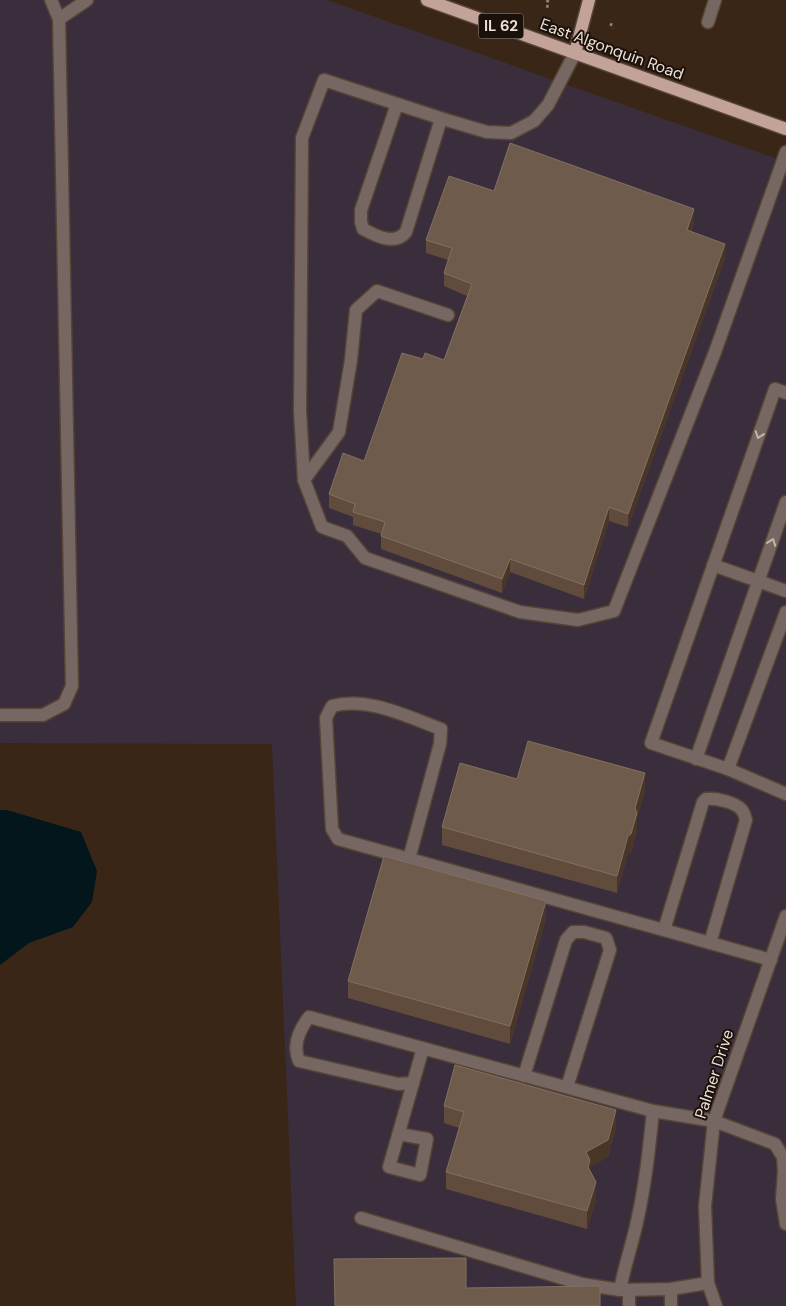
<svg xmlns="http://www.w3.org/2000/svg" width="786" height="1306" font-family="'DM Sans',sans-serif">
<rect width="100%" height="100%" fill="#3a2616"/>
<path fill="#3a2e3c" d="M 0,0 L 327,0 L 786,162 L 786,1306 L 296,1306 L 272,744 L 0,743 Z"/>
<path fill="#02161b" d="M 0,810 L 7,810 L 81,832 L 97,871 L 92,902 L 73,927 L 29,943 L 0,965 Z"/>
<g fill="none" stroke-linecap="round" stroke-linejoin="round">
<defs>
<g id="minor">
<path d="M 59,19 L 87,0"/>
<path d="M 708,22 L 715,0"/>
<path d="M 575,53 L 548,105 L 534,121 L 511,133 L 487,132 L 443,119 L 324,80 L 302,138 L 300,411 L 304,480 L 322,527 L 347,536 L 365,558 L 520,612 L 578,620 L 614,611 L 715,352 L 786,152"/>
<path d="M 397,104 L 361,210 L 361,222 L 363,229 C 376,236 395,246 406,232 L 441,119"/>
<path d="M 786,393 L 775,389 L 651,743 L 728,769 L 786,794"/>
<path d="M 304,480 L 339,432 L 351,360 L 356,310 L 377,291 L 448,315"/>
<path d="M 713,565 L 786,591"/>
<path d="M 0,715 L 43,715 L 64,704 L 72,686 L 59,19 L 51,0"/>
<path d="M 696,759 L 786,502"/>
<path d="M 728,769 L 786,612"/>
<path d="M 409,859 L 440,744 L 441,729 C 408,717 367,696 332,706 L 326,718 L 332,829 L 338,839 L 771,960"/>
<path d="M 664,930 L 703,802 L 706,799 C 716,798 734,802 741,809 C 744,812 745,816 746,820 L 710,943"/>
<path d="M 423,1048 L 413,1083 L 398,1084 L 299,1061 C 292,1045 299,1030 309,1017 L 653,1111"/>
<path d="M 524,1076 L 566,940 L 573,932 L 584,932 L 606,938 L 610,950 L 567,1087"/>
<path d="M 399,1134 L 427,1139 L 420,1175 L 389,1167 L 413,1083"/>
<path d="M 361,1218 L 582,1284 L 620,1290"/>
<path d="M 708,1283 L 671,1289 L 620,1290 C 624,1268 631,1248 636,1226 C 645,1188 649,1150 653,1111 L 714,1121 L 775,1144 L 783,1157 L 784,1171 L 782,1199 L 786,1224"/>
<path d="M 671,1289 L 671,1306"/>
<path d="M 629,1306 L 629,1290"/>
<path d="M 716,1306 L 708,1283 L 705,1206 L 714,1121 L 786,916"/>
</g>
<g id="major">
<path d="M 427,0 L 786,129"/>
<path d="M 575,53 L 589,0"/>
</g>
</defs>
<use href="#minor" stroke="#574435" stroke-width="15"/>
<use href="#major" stroke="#574435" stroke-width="15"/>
<g stroke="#968578" stroke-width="3" stroke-dasharray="2.5 4" stroke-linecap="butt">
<path d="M 548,0 L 546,6 L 550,7"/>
<path d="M 610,24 L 614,26 L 613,28"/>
</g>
<use href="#minor" stroke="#776763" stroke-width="12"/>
<use href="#major" stroke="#c3a299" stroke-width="12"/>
</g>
<g fill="#604b3c">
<path d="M 494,191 L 694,223 L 691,232 L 725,258 L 628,527 L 609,521 L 584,599 L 510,572 L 502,593 L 381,549 L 381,534 L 353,525 L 353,517 L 329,508 L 329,494 L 364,461 L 423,359 L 444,360 L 467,296 L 444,286 L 444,273 L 448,260 L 426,253 L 426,240 Z"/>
<path d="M 517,779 L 645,790 L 637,817 L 637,830 L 631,852 L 628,853 L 617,893 L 442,845 L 442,827 Z"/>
<path d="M 546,918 L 510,1044 L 348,998 L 348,981 Z"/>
<path d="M 444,1106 L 616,1127 L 608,1157 L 590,1167 L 590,1171 L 596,1200 L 587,1229 L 446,1189 L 446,1172 L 459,1128 L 444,1123 Z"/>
</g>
<g fill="#4a3626">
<path d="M 694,209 L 694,223 L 687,244 L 687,230 Z"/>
<path d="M 725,244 L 725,258 L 628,527 L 628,514 Z"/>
<path d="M 609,507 L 609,521 L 584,599 L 584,585 Z"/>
<path d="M 510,559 L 510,572 L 502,593 L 502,579 Z"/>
<path d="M 645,773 L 645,790 L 637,817 L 637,830 L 631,852 L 628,853 L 617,893 L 617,876 Z"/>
<path d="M 546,901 L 546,918 L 510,1044 L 510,1026 Z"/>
<path d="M 616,1110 L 616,1127 L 608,1157 L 590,1167 L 590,1177 L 588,1184 L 586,1152 Z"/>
<path d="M 596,1182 L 596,1200 L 587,1229 L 587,1211 Z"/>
</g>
<g fill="#6f5b4c" stroke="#837062">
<path d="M 510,143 L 694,209 L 687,230 L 725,244 L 628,514 L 609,507 L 584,585 L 510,559 L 502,579 L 381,536 L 385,522 L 353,512 L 355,504 L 329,494 L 343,453 L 364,461 L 402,353 L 423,359 L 425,353 L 444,360 L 472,284 L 444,273 L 452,248 L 426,240 L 449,176 L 494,191 Z"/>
<path d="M 528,741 L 645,773 L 635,808 L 637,813 L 631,834 L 628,836 L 617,876 L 442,827 L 460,763 L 517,779 Z"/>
<path d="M 384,856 L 546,901 L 510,1026 L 348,981 Z"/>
<path d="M 455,1065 L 616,1110 L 608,1140 L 586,1152 L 590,1160 L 588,1167 L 596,1182 L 587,1211 L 446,1172 L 464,1112 L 444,1106 Z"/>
<path d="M 466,1258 L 466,1288 L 600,1286 L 600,1306 L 335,1306 L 334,1259 Z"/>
</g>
<defs><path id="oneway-chevron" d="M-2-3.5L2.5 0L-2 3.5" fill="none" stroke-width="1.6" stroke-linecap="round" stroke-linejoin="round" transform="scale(1.25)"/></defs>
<g stroke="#c4b5ae">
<use href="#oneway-chevron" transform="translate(759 435) rotate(109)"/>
<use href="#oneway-chevron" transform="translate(772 542) rotate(-70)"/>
</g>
<g text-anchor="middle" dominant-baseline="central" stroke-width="4" stroke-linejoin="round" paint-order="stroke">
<rect fill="#1a110b" stroke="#aea199" stroke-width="1" x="478.5" y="13.5" width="45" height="25" rx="4"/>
<g font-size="15" font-weight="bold" fill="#eddfd6">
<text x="501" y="26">IL 62</text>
</g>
<g font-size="16" fill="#eddfd6" stroke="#1a110b">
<text transform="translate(612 49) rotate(20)">East Algonquin Road</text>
<text transform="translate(714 1074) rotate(-72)">Palmer Drive</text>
</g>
</g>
</svg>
